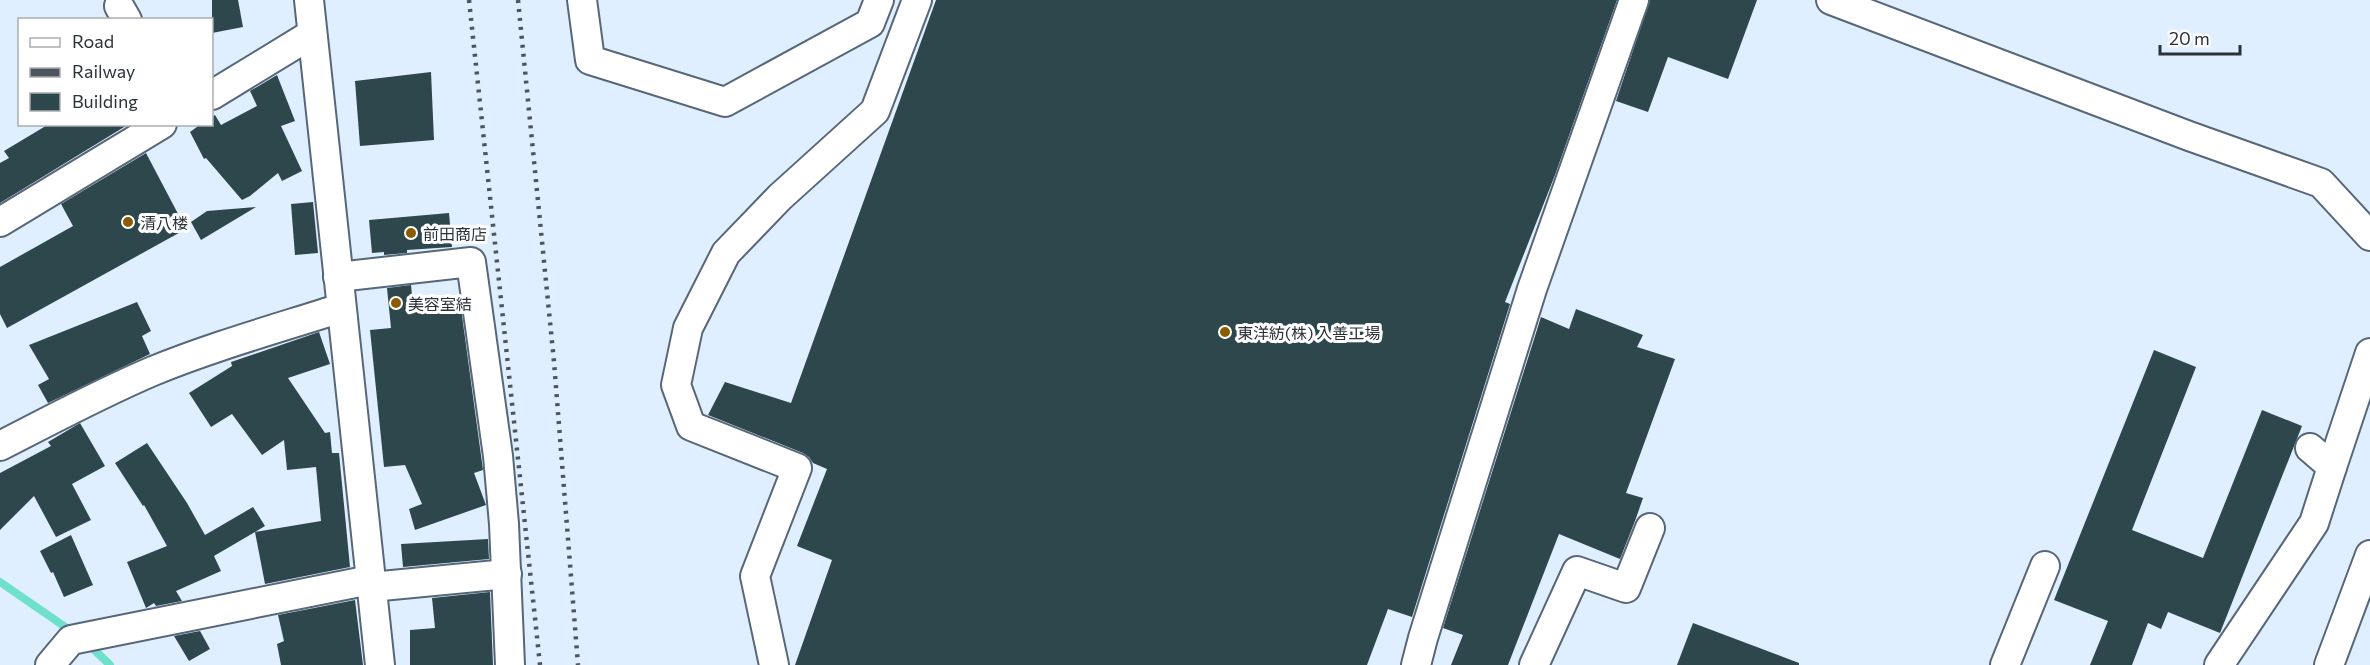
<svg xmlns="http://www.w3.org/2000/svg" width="2370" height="665" font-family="Commissioner,'Noto Sans JP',sans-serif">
<rect width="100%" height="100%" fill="#e0efff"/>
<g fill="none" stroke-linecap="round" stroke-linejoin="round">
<g stroke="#6ee0cb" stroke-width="8">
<path d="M 0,582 L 74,633"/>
<path d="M 87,643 L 110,665"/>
</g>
</g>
<g fill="#2d474d">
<path d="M 212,0 L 238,0 L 243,27 L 212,33 Z"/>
<path d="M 936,0 L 1617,0 L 1555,175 L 1505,302 L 1510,304 L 1412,617 L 1388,609 L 1367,665 L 795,665 L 832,560 L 797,546 L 827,469 L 813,463 L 809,457 L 803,453 L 708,415 L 725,382 L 791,403 Z"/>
<path d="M 1650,0 L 1757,0 L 1728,79 L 1668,57 L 1648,112 L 1616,101 Z"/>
<path d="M 431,72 L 434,140 L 360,146 L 355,81 Z"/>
<path d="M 277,75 L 295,121 L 281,126 L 302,171 L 282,181 L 278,173 L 250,196 L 242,200 L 206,158 L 204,159 L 190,132 L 201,124 L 212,124 L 212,117 L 215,115 L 221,125 L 257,106 L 250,91 Z"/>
<path d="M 49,124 L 129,124 L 0,203 L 0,163 L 9,158 L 4,151 Z"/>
<path d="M 146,153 L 186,229 L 7,328 L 0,314 L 0,267 L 73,226 L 61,204 Z"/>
<path d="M 313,202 L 318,253 L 295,255 L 291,204 Z"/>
<path d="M 256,207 L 201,240 L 191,222 L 207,211 Z"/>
<path d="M 449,213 L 452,247 L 407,250 L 407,253 L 384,255 L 384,252 L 372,253 L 369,220 Z"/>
<path d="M 411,285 L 413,306 L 460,301 L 483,470 L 474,473 L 486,505 L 415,530 L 409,509 L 422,504 L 405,465 L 384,467 L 370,330 L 391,328 L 387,288 Z"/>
<path d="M 137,302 L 151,331 L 142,336 L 150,354 L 48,403 L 38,385 L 49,379 L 29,345 Z"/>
<path d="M 1576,309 L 1643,335 L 1637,347 L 1675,359 L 1626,493 L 1643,498 L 1635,521 L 1620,559 L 1559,534 L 1508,665 L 1451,665 L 1463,635 L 1443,628 L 1541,317 L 1569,329 Z"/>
<path d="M 319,332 L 330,364 L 288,378 L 325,433 L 330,432 L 332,453 L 339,453 L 350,567 L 265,584 L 255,532 L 214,556 L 221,571 L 176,591 L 182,601 L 156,606 L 154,603 L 146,608 L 127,562 L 167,546 L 144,505 L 143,506 L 115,463 L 147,443 L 187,503 L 205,535 L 253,507 L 265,526 L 255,532 L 321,521 L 316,467 L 287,470 L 284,440 L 262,455 L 232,414 L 211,427 L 189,393 L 232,366 L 231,362 Z"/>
<path d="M 2154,350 L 2196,367 L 2132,530 L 2203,558 L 2262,410 L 2302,426 L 2220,633 L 2168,612 L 2161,629 L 2148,623 L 2132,665 L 2090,665 L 2108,621 L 2054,600 Z"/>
<path d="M 80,423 L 105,466 L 72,484 L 91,520 L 56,537 L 34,496 L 0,530 L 0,473 L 51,446 L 48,442 Z"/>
<path d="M 71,535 L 93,585 L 64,597 L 53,572 L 51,573 L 40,551 Z"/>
<path d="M 488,539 L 489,559 L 403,567 L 401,544 Z"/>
<path d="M 490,592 L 493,665 L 410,665 L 410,630 L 435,628 L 432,598 Z"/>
<path d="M 355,600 L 363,665 L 281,665 L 277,644 L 284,641 L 278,615 Z"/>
<path d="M 1693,623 L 1799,663 L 1799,665 L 1677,665 Z"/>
<path d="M 200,631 L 210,649 L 189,661 L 174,636 Z"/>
</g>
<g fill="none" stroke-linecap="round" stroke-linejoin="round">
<defs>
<g id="minor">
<path d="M 309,0 L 380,665"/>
<path d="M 582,0 L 590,60 L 725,102 L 870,23 L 879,0"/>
<path d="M 1831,0 L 2189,136 L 2321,183 L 2370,236"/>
<path d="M 119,6 L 127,20"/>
<path d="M 212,95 L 312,34"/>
<path d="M 0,222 L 162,124"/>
<path d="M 338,277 L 471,262 L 498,456 L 504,524 L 510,665"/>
<path d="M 0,446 C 51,420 101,393 153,371 C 214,346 279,328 341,308"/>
<path d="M 2332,467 L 2370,353"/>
<path d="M 371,587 L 507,574"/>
<path d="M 50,665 L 71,640 L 370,580"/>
<path d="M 774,665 L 755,576 L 797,468 L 691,426 L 676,385 L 688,328 L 726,253 L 780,197 L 875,111 L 917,0"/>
<path d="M 1416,665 L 1423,638 L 1532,289 L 1634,0"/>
<path d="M 1534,665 L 1577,571 L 1626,588 L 1650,528"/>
<path d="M 2005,665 L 2045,566"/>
<path d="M 2219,665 L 2314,523 L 2332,467 L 2310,448"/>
<path d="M 2329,665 L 2370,555"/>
</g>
</defs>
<use href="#minor" stroke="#576778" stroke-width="32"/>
<use href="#minor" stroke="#fff" stroke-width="28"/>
<g stroke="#4c555e" stroke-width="4.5" stroke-dasharray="3 6" stroke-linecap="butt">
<path d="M 469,0 L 540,665"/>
<path d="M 518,0 L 554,362 L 578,665"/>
</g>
</g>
<g fill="#8a5c00" stroke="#fff" stroke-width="2">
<circle cx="128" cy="222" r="6"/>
<circle cx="411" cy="233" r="6"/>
<circle cx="396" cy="303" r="6"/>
<circle cx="1225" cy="332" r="6"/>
</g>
<g text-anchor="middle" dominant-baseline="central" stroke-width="6" stroke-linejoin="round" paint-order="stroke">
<g font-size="16" fill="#2b323a" stroke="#fff" text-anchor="start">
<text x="140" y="222">清八楼</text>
<text x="423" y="233">前田商店</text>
<text x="408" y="303">美容室結</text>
<text x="1237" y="332">東洋紡(株) 入善工場</text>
</g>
</g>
<rect x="18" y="18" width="195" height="108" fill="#ffffff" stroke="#aaadb0" stroke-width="1.5"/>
<rect x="30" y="38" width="30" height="9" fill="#ffffff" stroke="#aaadb0" stroke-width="1.5"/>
<text x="72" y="48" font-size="18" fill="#2b323a">Road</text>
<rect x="30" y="68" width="30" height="9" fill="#4c555e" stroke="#aaadb0" stroke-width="1.5"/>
<text x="72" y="78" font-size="18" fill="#2b323a">Railway</text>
<rect x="30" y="93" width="30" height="18" fill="#2d474d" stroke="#aaadb0" stroke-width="1.5"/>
<text x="72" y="108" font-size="18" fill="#2b323a">Building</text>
<path d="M2160 45v9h80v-9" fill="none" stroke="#2b323a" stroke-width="3"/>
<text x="2169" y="45" font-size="18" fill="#2b323a" stroke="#ffffff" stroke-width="4.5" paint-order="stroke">20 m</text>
</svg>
